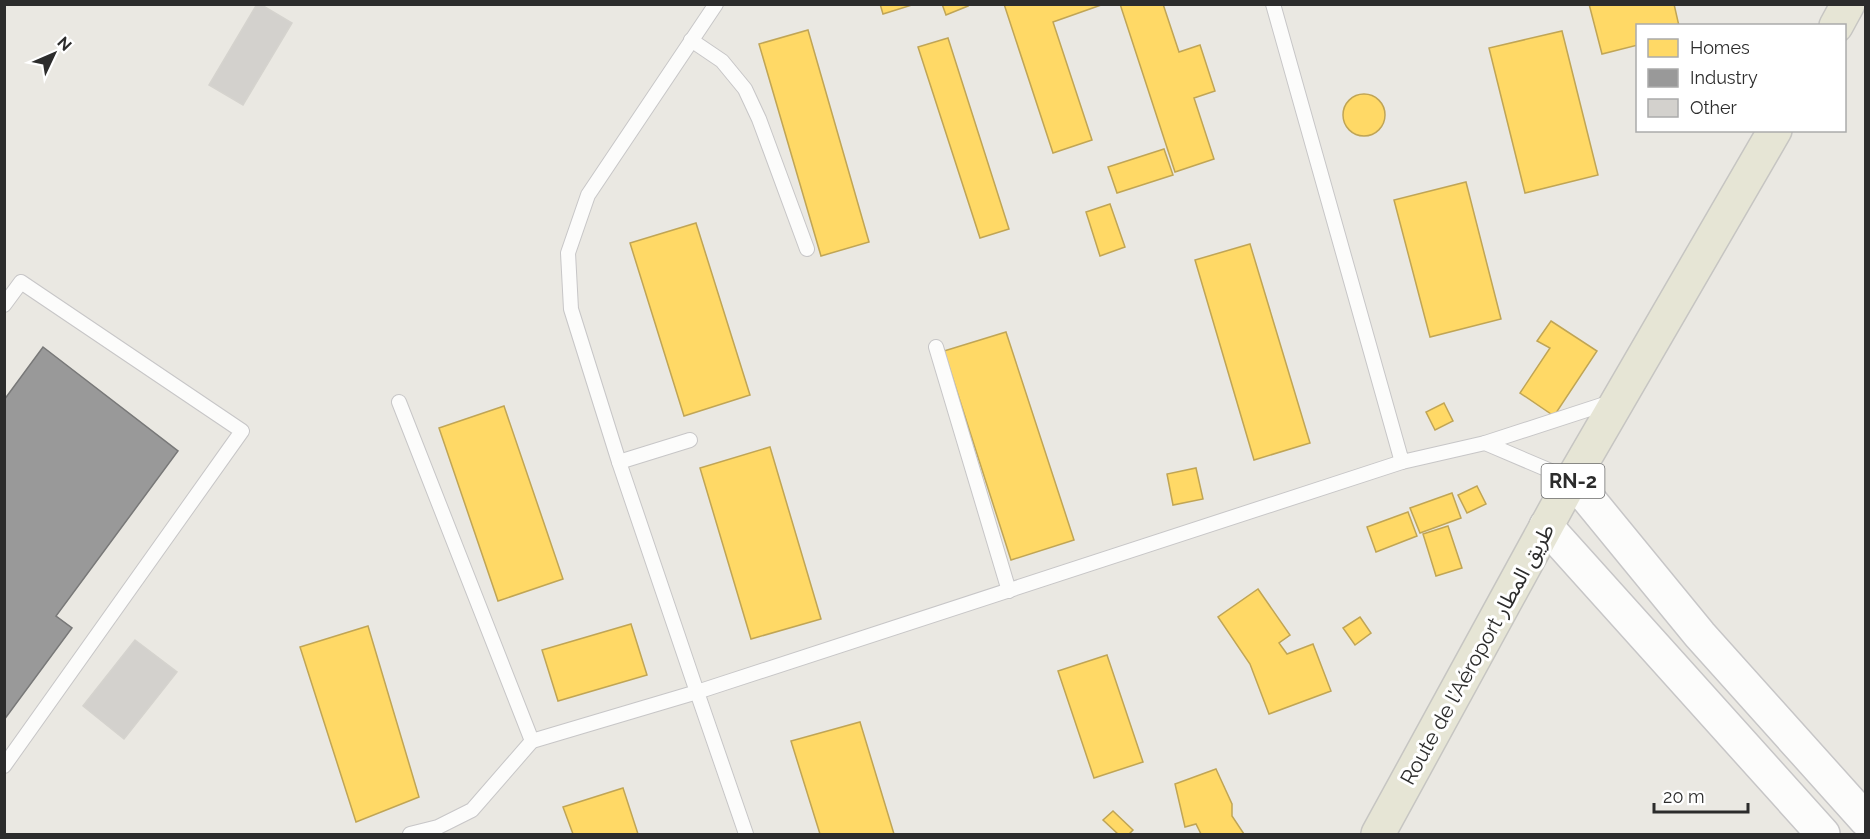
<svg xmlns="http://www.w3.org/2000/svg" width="1870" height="839" font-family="Raleway,'Noto Sans Arabic',sans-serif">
<rect width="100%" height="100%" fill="#eae8e2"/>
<g fill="#ffd966" stroke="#c0a555" stroke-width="1.5">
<path d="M 880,4 L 912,4 L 912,5 L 883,14 Z"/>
<path d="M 942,4 L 967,4 L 968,6 L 946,15 Z"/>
<path d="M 1004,4 L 1104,4 L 1053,22 L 1092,140 L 1053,153 Z"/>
<path d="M 1120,4 L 1163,4 L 1179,52 L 1200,45 L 1215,91 L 1194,98 L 1214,159 L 1175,172 Z"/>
<path d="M 1589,4 L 1674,4 L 1679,26 L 1638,26 L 1638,45 L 1602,54 Z"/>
<path d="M 808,30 L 869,242 L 821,256 L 759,44 Z"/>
<path d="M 1562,31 L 1598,175 L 1525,193 L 1489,48 Z"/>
<path d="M 948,38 L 1009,229 L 980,238 L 918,47 Z"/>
<circle cx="1364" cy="115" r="21"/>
<path d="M 1164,149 L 1173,175 L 1117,193 L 1108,167 Z"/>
<path d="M 1466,182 L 1501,319 L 1430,337 L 1394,200 Z"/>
<path d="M 1110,204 L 1125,247 L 1100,256 L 1086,212 Z"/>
<path d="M 696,223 L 750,395 L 684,416 L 630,243 Z"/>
<path d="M 1250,244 L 1310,443 L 1254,460 L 1195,260 Z"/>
<path d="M 1551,321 L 1597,351 L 1554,416 L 1520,393 L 1550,348 L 1537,341 Z"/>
<path d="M 1006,332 L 1074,540 L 1011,560 L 944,351 Z"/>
<path d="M 1444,403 L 1453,421 L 1435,430 L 1426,412 Z"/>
<path d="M 504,406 L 563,579 L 498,601 L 439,428 Z"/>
<path d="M 770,447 L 821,619 L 751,639 L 700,468 Z"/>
<path d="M 1196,468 L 1203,499 L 1173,505 L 1167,474 Z"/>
<path d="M 1477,486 L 1486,504 L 1467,513 L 1458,495 Z"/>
<path d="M 1452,493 L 1461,518 L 1420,533 L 1410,508 Z"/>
<path d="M 1408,512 L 1417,536 L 1376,552 L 1367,527 Z"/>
<path d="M 1448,526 L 1462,568 L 1436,576 L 1423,534 Z"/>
<path d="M 1258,589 L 1290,635 L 1279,643 L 1287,654 L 1313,644 L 1331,691 L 1269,714 L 1250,664 L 1218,617 Z"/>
<path d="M 1360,617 L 1371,633 L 1355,645 L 1343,628 Z"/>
<path d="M 631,624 L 647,675 L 558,701 L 542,650 Z"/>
<path d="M 368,626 L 419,797 L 356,822 L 300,647 Z"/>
<path d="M 1107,655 L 1143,762 L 1094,778 L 1058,671 Z"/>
<path d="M 860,722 L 894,834 L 820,834 L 791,741 Z"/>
<path d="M 1216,769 L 1232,804 L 1232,816 L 1244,834 L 1201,834 L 1196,824 L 1185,827 L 1175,784 Z"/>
<path d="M 623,788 L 638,834 L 573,834 L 563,807 Z"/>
<path d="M 1113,811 L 1133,830 L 1129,834 L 1118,834 L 1103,820 Z"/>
</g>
<path fill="#999" stroke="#787878" stroke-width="1.5" d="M 43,347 L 178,451 L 56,616 L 72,628 L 4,720 L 4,400 Z"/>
<g fill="#d3d1cd" stroke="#d5d3ce" stroke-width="1.5">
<path d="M 257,4 L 260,4 L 292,23 L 243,105 L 209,85 Z"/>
<path d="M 135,640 L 177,672 L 124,739 L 83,706 Z"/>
</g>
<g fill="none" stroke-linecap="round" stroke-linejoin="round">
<defs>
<g id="service">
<path d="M 716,4 L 588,195 L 568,253 L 571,309 L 619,462 L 697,692 L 1402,462"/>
<path d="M 1273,4 L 1402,462 L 1485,443 L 1572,480"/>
<path d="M 691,40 L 722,61 L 745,89 L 759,119 L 807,249"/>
<path d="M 4,305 L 21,282 L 242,431 L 4,766"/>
<path d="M 936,347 L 1009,591"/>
<path d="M 399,402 L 532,741 L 472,810 L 438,827 L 410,834"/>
<path d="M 1485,443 L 1611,402"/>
<path d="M 619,462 L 690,440"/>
<path d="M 532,741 L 697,692 L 746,834"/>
</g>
<g id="secondary">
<path d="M 1573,480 L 1700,635 L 1866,820"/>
<path d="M 1546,526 L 1823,834"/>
</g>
<g id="primary">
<path d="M 1836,26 L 1848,4"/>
<path d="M 1378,834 L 1565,492 L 1775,130"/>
</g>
</defs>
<use href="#service" stroke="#c7c6c7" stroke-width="16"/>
<use href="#secondary" stroke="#c7c6c7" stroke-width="36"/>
<use href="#primary" stroke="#c6c5c2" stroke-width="36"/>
<use href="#service" stroke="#fcfcfb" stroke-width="14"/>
<use href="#secondary" stroke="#fcfcfb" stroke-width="33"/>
<use href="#primary" stroke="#e6e5d5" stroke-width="33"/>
</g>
<g text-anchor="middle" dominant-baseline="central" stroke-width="6" stroke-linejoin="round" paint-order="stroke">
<rect fill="#fff" stroke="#6b6b6b" stroke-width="1.5" x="1541.5" y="464" width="63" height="34" rx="4.5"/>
<g font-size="20" font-weight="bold" fill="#2c2c2c">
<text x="1573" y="481">RN-2</text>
</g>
<g font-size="21" fill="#2c2c2c" stroke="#fff">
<text transform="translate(1477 654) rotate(-61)">Route de l'Aéroport طريق المطار</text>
</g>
</g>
<rect width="1870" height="839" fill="none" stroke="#2c2c2c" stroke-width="12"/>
<rect x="1636" y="24" width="210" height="108" fill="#ffffff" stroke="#ababab" stroke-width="1.5"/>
<rect x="1648" y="39" width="30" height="18" fill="#ffd966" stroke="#ababab" stroke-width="1.5"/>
<text x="1690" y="54" font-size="18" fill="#2c2c2c">Homes</text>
<rect x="1648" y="69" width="30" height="18" fill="#999999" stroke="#ababab" stroke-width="1.5"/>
<text x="1690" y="84" font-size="18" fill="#2c2c2c">Industry</text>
<rect x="1648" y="99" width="30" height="18" fill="#d3d1cd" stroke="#ababab" stroke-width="1.5"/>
<text x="1690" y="114" font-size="18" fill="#2c2c2c">Other</text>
<g transform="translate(54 54) rotate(46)" stroke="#ffffff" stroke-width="4.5" paint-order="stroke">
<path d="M0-4.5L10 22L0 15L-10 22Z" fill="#2c2c2c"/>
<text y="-9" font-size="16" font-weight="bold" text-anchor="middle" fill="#2c2c2c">N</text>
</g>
<path d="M1654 803v9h94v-9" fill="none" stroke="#2c2c2c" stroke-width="3"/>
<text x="1663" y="803" font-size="18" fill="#2c2c2c" stroke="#ffffff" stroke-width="4.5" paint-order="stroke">20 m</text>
</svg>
